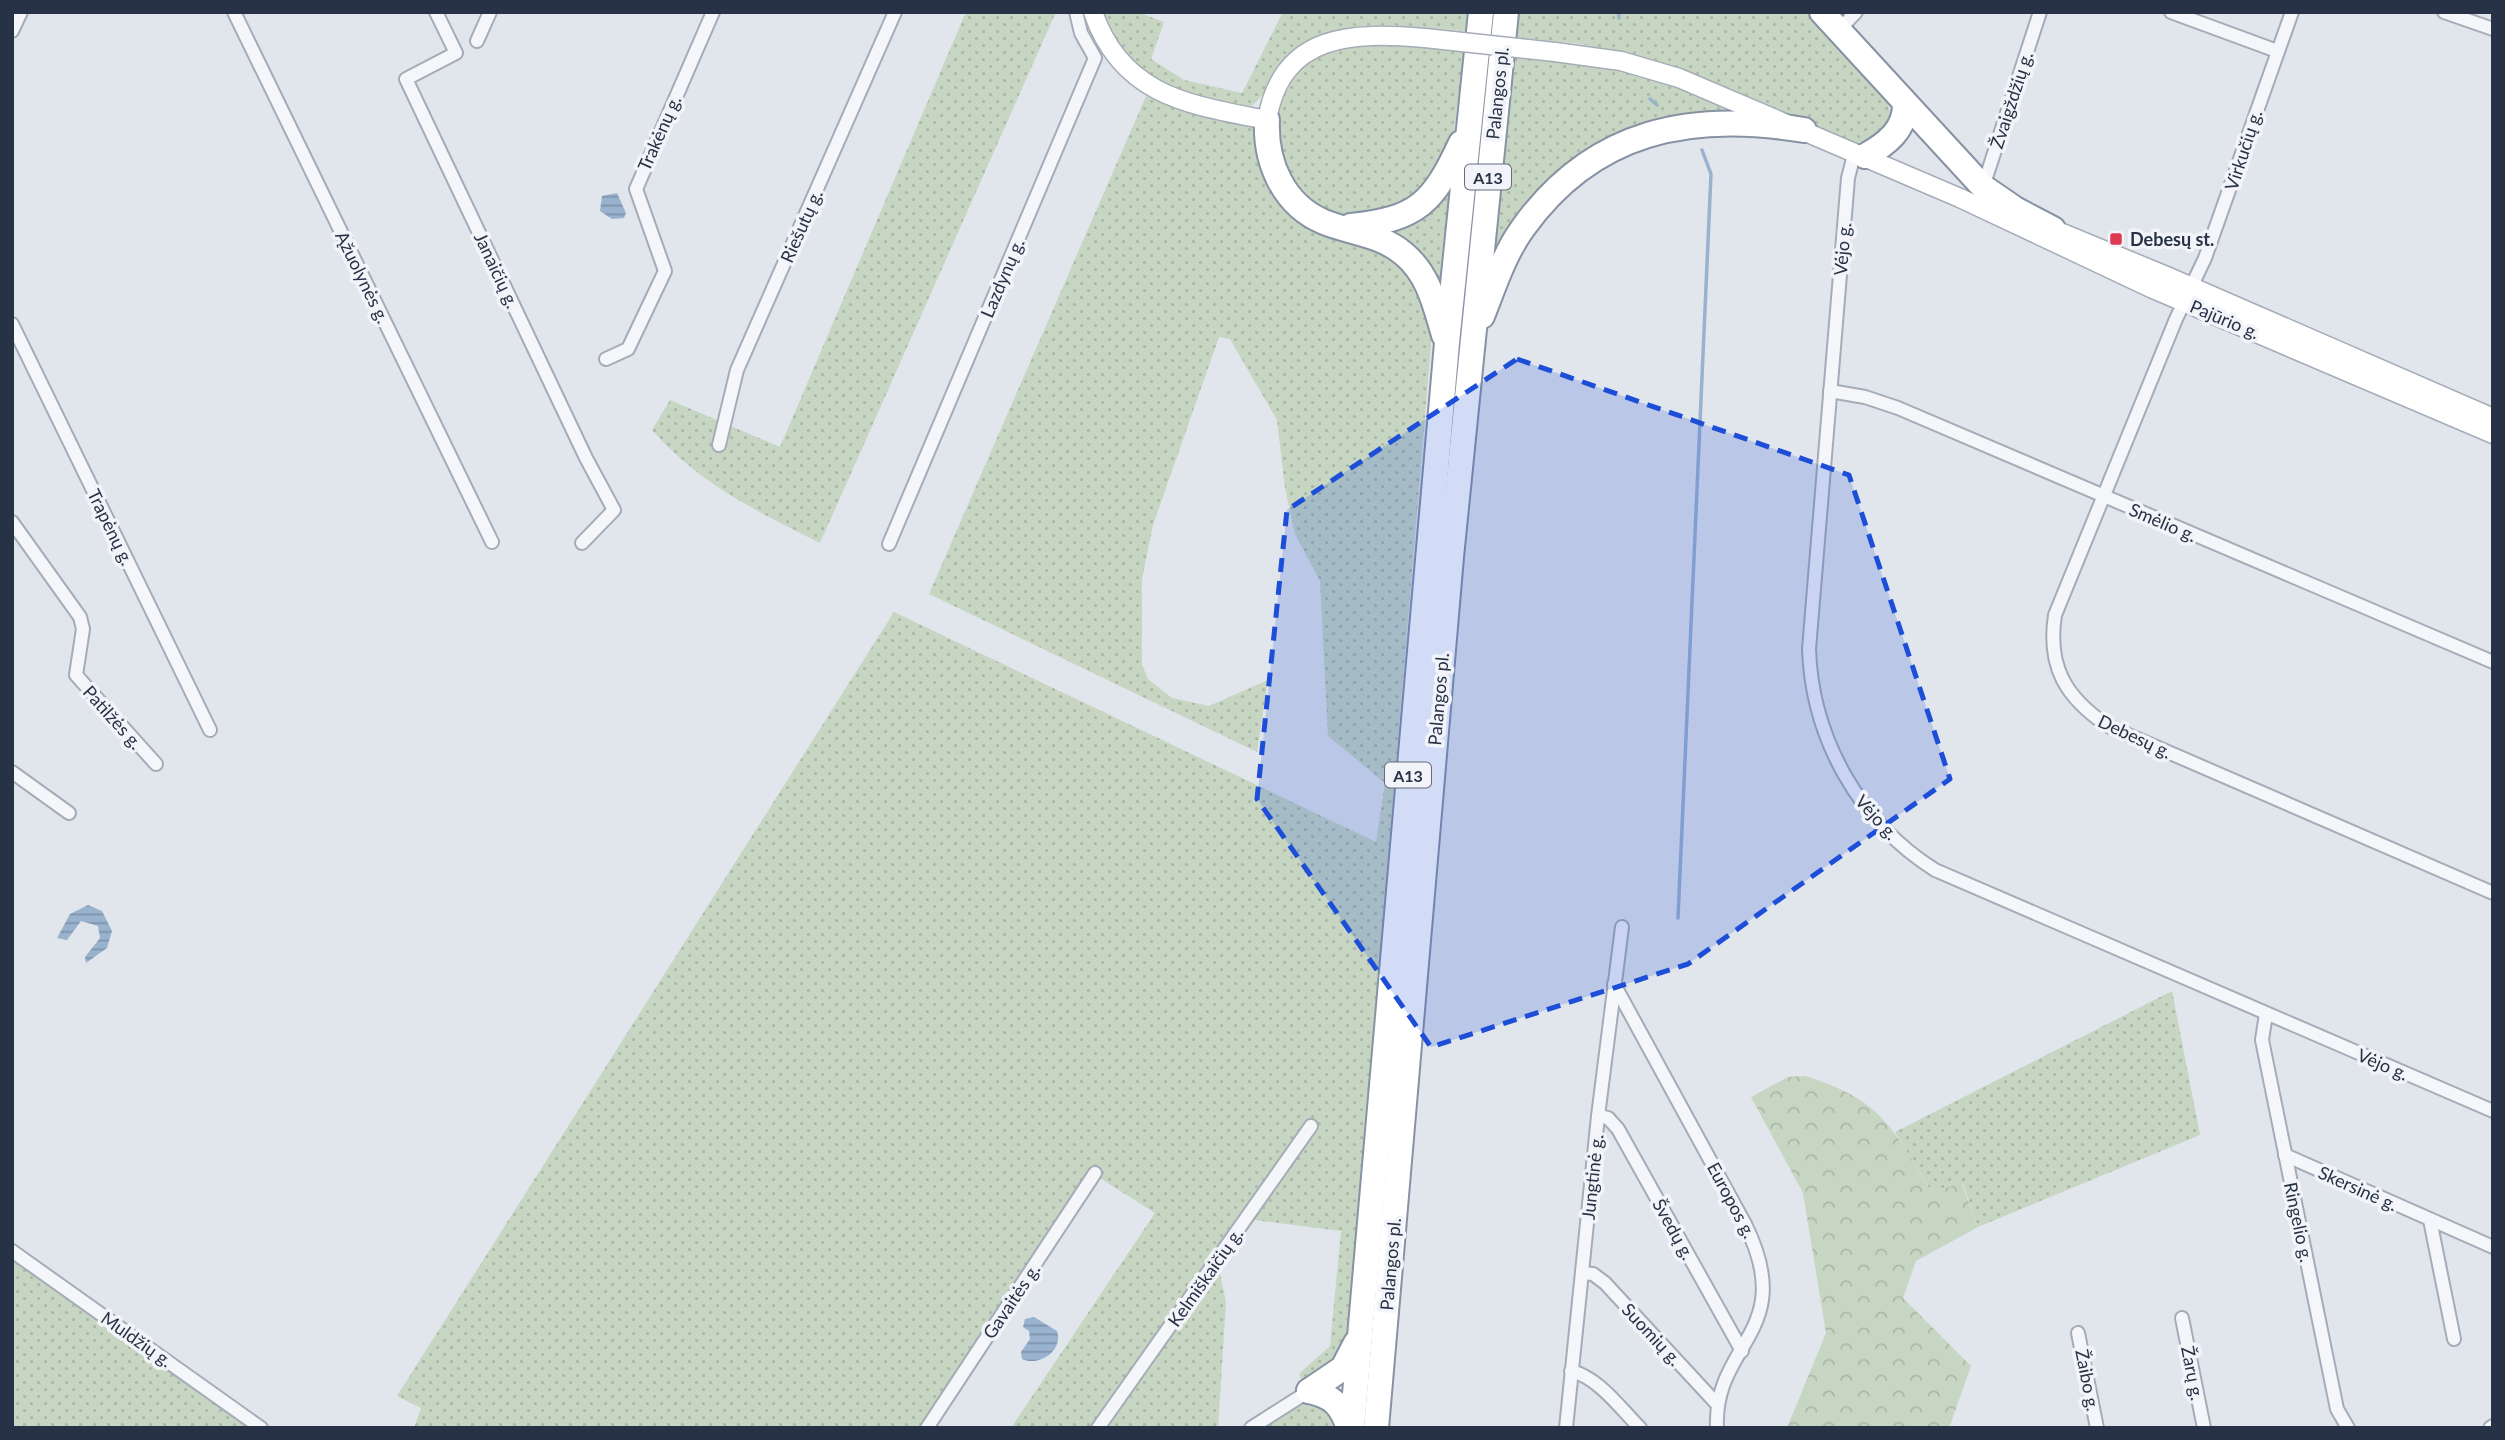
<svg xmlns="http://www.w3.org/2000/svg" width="2505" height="1440" font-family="Lato,sans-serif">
<defs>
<pattern id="grass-dots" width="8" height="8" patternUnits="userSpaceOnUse" patternTransform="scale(1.75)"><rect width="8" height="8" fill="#c7d6c2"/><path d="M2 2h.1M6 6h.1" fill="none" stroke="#abb8a8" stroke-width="1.8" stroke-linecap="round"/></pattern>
<pattern id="forest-crowns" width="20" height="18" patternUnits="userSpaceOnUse" patternTransform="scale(1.75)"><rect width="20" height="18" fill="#c7d6c2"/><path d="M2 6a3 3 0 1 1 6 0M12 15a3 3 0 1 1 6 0" fill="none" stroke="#abb8a8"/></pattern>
<pattern id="water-rules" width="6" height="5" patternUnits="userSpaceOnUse" patternTransform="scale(1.75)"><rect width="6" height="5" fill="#99b3cf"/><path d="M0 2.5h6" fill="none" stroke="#7d92aa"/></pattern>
</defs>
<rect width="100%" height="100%" fill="#e1e5ec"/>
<g fill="url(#grass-dots)">
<path d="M 966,12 L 1056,12 L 820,543 C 755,510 701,485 652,430 L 670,400 L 780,447 Z"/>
<path d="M 1103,12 L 1137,12 L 1164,22 L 1151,59 L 1184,80 L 1242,93 L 1283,12 L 1467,12 L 1465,31 C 1408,27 1330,11 1286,60 C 1272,75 1264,101 1246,109 C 1224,104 1197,103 1176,95 C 1142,82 1113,46 1103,12 Z"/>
<path d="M 1517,12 L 1812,12 L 1884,93 C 1891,107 1892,117 1885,131 L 1856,144 L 1643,59 L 1581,44 L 1514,37 Z"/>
<path d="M 1387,43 L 1464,51 L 1453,139 L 1417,201 L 1364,221 L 1328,214 L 1306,201 L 1285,177 L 1274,143 L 1279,95 L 1296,70 L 1313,55 L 1337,47 Z"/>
<path d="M 1513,56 L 1592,64 L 1662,81 L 1753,116 L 1595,150 L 1489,278 Z"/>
<path d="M 1147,94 L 1174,107 L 1201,115 L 1249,123 L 1255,129 L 1269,177 L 1402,259 L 1433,321 L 1347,1346 L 1343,1358 L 1304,1384 L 1299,1374 L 1330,1346 L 1341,1231 L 1255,1220 L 1219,1269 L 1226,1302 L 1218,1428 L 1011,1428 L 1155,1213 L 1089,1171 L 920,1428 L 414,1428 L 421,1408 L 397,1396 L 894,612 L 1376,842 L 1385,783 L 1328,736 L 1320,581 L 1295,534 L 1285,488 L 1277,420 L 1230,339 L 1219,337 L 1153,525 L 1142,579 L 1142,665 L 1148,679 L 1172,698 L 1209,706 L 1268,680 L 1257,752 L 929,594 Z"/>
<path d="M 1453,170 L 1442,303 L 1375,229 Z"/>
<path d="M 2172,991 L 2200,1135 L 1978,1227 L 1963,1184 L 1931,1191 L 1895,1132 Z"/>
<path d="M 12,1257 L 46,1281 L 250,1428 L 12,1428 Z"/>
<path d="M 1316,1397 L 1339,1428 L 1261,1428 L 1299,1403 Z"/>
</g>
<path fill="url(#forest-crowns)" d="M 1805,1076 C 1882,1100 1891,1126 1931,1191 L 1962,1184 L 1978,1227 L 1916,1261 L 1903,1298 L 1971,1366 L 1949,1428 L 1787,1428 L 1826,1333 L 1803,1193 L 1751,1097 L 1788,1077 Z"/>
<g fill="url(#water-rules)">
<path d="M 617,193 L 626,213 L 624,218 L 612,219 L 600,211 L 602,196 Z"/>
<path d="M 88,905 L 102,911 L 112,931 L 107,948 L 86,963 L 85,957 L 100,938 L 98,926 L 81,921 L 67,940 L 57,938 L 70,914 Z"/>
<path d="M 1034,1317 L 1057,1331 C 1064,1351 1038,1367 1022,1359 L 1021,1352 L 1030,1339 L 1029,1331 L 1023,1327 L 1025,1319 Z"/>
</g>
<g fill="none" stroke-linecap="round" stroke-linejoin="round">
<g stroke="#99b3cf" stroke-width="3.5">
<path d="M 1619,12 L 1619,18"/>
<path d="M 1650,99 L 1657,105"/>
<path d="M 1678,918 L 1711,174 L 1702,150"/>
</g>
<defs>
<g id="street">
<path d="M 234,12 L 492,542"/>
<path d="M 436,12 L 456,53 L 406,79 L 586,458 L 614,510 L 582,543"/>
<path d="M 2171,12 L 2277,51"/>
<path d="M 2292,12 L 2205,258 L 2176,319 L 2055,615 C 2047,667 2066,698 2108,726 L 2493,893"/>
<path d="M 2444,12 L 2493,29"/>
<path d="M 12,31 L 21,12"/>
<path d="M 1838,31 L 1856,12"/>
<path d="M 477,41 L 490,12"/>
<path d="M 1855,151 L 1848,178 L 1809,649 C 1812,738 1859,822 1935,870 L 2493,1111"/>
<path d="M 1983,187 L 2040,12"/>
<path d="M 12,324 L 210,730"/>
<path d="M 606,359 L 628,349 L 665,271 L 636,189 L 713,12"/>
<path d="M 1830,391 L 1865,397 L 1898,408 L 2493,662"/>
<path d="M 719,445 L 737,370 L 895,12"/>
<path d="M 12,522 L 80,617 L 83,629 L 76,675 L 156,764"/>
<path d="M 889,544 L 1095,58 L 1081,33 L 1076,12"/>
<path d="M 12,772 L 69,813"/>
<path d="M 1614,984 L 1745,1224 C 1799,1333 1713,1342 1717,1428"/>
<path d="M 2266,1014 L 2262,1040 L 2337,1409 L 2348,1428"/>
<path d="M 1598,1116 L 1608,1118 L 1618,1129 L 1742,1351"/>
<path d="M 2285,1155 L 2493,1247"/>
<path d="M 2430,1220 L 2454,1339"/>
<path d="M 12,1251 L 261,1428"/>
<path d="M 1582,1273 L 1593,1274 L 1605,1283 L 1716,1403"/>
<path d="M 2182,1318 L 2204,1428"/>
<path d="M 2078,1333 L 2097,1428"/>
<path d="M 1571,1371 C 1598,1377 1621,1409 1640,1428"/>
<path d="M 927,1428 L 1095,1173"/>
<path d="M 1098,1428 L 1311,1126"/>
<path d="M 1251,1428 L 1309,1391"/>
<path d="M 1566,1428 L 1598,1116 L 1622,927"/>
<path d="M 2490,1428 L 2493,1426"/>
</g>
<g id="secondary">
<path d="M 1093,12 C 1122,97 1191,105 1267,120 C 1282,32 1354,32 1425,38"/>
<path d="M 1555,52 L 1621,61 L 1679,78 L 1960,198 L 2153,289 L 2493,434"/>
<path d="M 2043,225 L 2169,277 L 2493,418"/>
</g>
<g id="highway">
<path d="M 1822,12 L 1983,187 L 2015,209 L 2053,229"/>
<path d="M 1267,120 C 1265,162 1283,205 1324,222 C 1351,233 1381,234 1404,254 C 1429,275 1435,305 1444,335"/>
<path d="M 1865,156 C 1887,144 1906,129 1905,103"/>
<path d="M 1351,226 C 1418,219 1433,203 1461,143"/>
<path d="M 1482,316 C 1494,286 1504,254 1523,228 C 1593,130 1691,111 1804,130"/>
<path d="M 1309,1391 L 1343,1368 L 1356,1343"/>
<path d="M 1309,1391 C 1333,1396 1341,1405 1349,1428"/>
<path d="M 1352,1428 L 1447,343 L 1481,12"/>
<path d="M 1376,1428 L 1451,557 L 1506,12"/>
</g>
</defs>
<use href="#street" stroke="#a5acb7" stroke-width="16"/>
<use href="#secondary" stroke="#a5acb7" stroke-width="21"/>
<use href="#highway" stroke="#8792a4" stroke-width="28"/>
<use href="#street" stroke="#f5f6f9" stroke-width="12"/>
<use href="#secondary" stroke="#fff" stroke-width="18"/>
<use href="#highway" stroke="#fff" stroke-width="24"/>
<defs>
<path id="secondary-bridge" d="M 1425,38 L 1555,52"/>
</defs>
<use href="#secondary-bridge" stroke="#a5acb7" stroke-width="21" stroke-linecap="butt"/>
<use href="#secondary-bridge" stroke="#fff" stroke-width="18"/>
</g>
<path fill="#1d4ed8" fill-opacity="0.2" stroke="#1d4ed8" stroke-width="5" stroke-dasharray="14 9" stroke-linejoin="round" d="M 1517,359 L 1849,475 L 1950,779 L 1688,964 L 1431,1047 L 1257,799 L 1287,510 Z"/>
<rect fill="#de3951" stroke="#f2f4f9" stroke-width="2.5" x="2109" y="232" width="14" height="14" rx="3.5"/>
<g text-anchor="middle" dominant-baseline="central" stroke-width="7" stroke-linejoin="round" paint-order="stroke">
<g fill="#f2f4f9" stroke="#646c7c" stroke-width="2">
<rect x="1465" y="164.5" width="46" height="25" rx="5"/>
<rect x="1385" y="762.5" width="46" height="25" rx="5"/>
</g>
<g font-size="16" font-weight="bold" fill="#273246">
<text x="1488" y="177">A13</text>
<text x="1408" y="775">A13</text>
</g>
<g font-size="18" fill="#273246" stroke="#f2f4f9">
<text transform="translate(1497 93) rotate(-84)">Palangos pl.</text>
<text transform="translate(2011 100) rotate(-72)">Žvaigždžių g.</text>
<text transform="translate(659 133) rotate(-66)">Trakėnų g.</text>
<text transform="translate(2243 150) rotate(-72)">Virkučių g.</text>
<text transform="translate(801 226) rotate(-66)">Riešutų g.</text>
<text transform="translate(1842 249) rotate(-85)">Vėjo g.</text>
<text transform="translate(497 270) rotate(65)">Janaičių g.</text>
<text transform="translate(363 277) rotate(64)">Ąžuolynės g.</text>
<text transform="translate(1002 278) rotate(-67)">Lazdynų g.</text>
<text transform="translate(2225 319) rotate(23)">Pajūrio g.</text>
<text transform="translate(2163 522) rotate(23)">Smėlio g.</text>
<text transform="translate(111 527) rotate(64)">Trapėnų g.</text>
<text transform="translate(1438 699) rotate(-85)">Palangos pl.</text>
<text transform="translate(113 717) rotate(48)">Patilžės g.</text>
<text transform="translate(2135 736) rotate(25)">Debesų g.</text>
<text transform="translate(1877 817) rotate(48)">Vėjo g.</text>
<text transform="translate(2383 1064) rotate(23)">Vėjo g.</text>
<text transform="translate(1592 1177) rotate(-84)">Jungtinė g.</text>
<text transform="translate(2358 1188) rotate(24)">Skersinė g.</text>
<text transform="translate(1732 1200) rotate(62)">Europos g.</text>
<text transform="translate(2299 1222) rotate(78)">Ringelio g.</text>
<text transform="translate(1674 1229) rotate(61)">Švedų g.</text>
<text transform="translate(1390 1264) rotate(-85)">Palangos pl.</text>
<text transform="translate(1205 1277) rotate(-55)">Kelmiškaičių g.</text>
<text transform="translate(1011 1301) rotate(-56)">Gavaitės g.</text>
<text transform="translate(1652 1334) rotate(47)">Suomių g.</text>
<text transform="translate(137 1339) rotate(35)">Muldžių g.</text>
<text transform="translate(2193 1373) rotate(79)">Žarų g.</text>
<text transform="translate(2088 1380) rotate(79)">Žaibo g.</text>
</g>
<g font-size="18" font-weight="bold" fill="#273246" stroke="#f2f4f9" text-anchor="start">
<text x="2130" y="239">Debesų st.</text>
</g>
</g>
<rect width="2505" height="1440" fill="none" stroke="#273246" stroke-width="28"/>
</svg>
